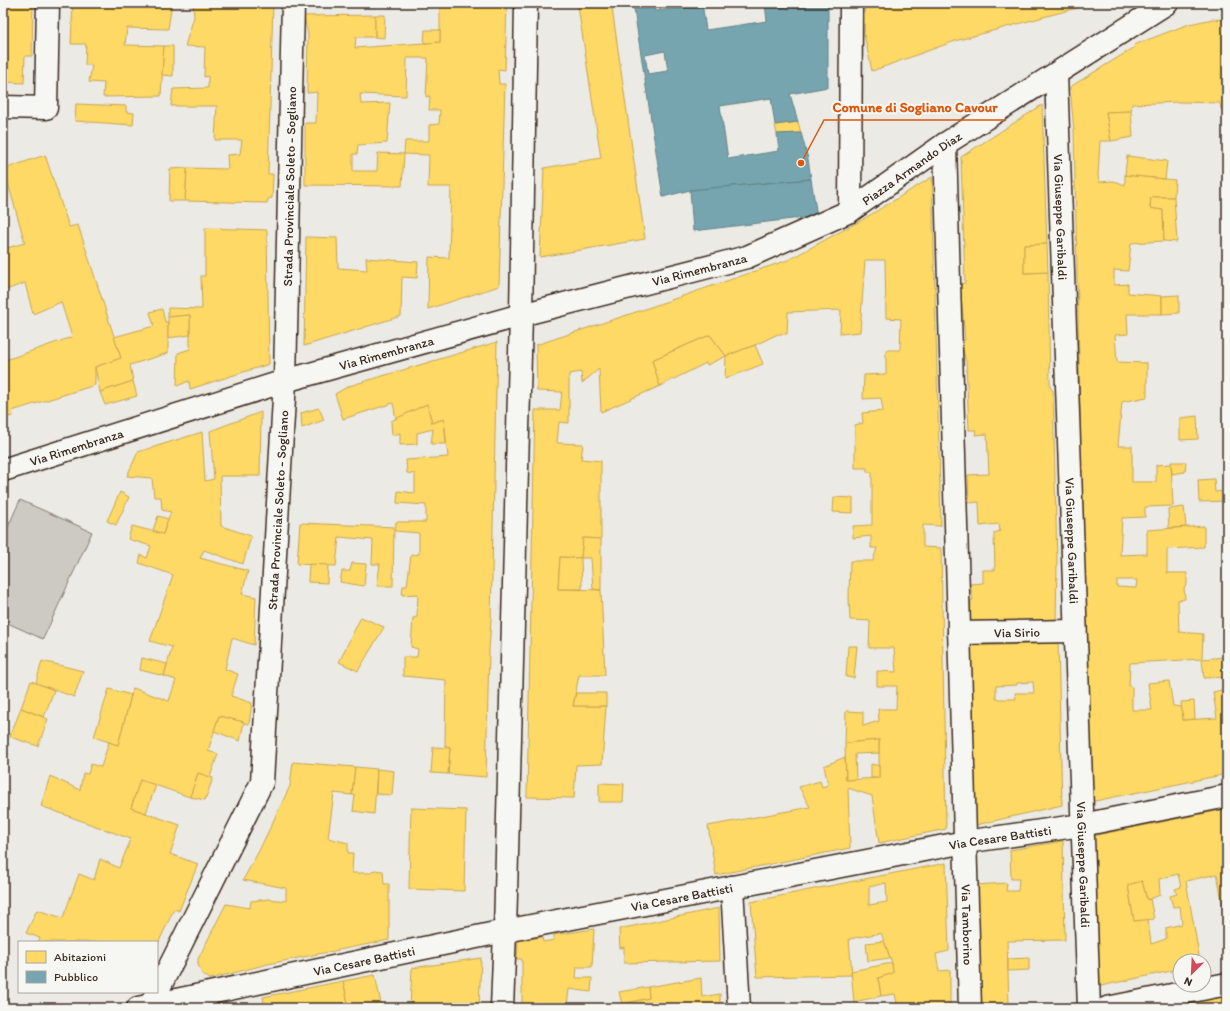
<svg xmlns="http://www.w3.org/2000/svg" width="1230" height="1011" font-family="Itim,sans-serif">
<rect width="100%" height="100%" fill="#ebeae5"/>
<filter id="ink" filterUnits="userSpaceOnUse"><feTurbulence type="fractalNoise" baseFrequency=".025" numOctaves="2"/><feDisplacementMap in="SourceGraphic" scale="8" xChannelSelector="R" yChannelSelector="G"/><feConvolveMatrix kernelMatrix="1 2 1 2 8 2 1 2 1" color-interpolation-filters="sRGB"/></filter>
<g filter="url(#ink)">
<path fill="#cdcac4" stroke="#847a71" d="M 20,500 L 92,532 L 43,639 L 3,621 L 3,538 Z"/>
<g fill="#ffd966" stroke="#c4a450" fill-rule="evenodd">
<path d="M 3,3 L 33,3 L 32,56 L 25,56 L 24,83 L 3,82 Z"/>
<path d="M 73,3 L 172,3 L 168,29 L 127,28 L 125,45 L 164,46 L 161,96 L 103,97 L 104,83 L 89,82 L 92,65 L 85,65 L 86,44 L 71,44 Z"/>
<path d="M 193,3 L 273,3 L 268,174 L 273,174 L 272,198 L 268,199 L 267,203 L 185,201 L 187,168 L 228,169 L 227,155 L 240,154 L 242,140 L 215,140 L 217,106 L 171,106 L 173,89 L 208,88 L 208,76 L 204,77 L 205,47 L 185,46 L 194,17 Z"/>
<path d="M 309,3 L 330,3 L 330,5 L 309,4 Z"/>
<path d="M 440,3 L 507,3 L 505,70 L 498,69 L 499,84 L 505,84 L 499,286 L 428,309 L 429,257 L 449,258 L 451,187 L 428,187 L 429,155 L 404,154 L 402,186 L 305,185 L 305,123 L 316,123 L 317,92 L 307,93 L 308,35 L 304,16 L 375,15 L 375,37 L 356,37 L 355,48 L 424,43 L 440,42 ZM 407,58 L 428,58 L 426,97 L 430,96 L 429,110 L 440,110 L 439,124 L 429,125 L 429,141 L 405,141 L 404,154 L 378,153 L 377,171 L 353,171 L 353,154 L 357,154 L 358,145 L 387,143 L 390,103 L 361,104 L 360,94 L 406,96 Z"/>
<path d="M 545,3 L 613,3 L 612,8 L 545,4 Z"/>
<path d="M 865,3 L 1095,3 L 955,41 L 872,71 L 864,34 Z"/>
<path d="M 578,6 L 612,8 L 645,239 L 540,257 L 544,168 L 601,158 Z"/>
<path d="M 375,15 L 385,15 L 384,38 L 375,37 Z"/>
<path d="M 1213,19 L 1227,20 L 1227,109 L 1221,109 L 1220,103 L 1180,102 L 1132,104 L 1131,111 L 1106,112 L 1111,141 L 1100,141 L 1098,175 L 1099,182 L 1114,181 L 1125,185 L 1125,175 L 1175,180 L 1174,197 L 1151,197 L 1150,208 L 1163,210 L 1164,241 L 1131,243 L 1128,271 L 1114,270 L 1114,285 L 1128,284 L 1128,293 L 1162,296 L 1162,314 L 1127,314 L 1128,334 L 1115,335 L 1117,362 L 1147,363 L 1147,397 L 1122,402 L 1118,446 L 1132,446 L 1132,482 L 1156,482 L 1156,465 L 1171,464 L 1173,506 L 1145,507 L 1145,517 L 1122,518 L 1120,555 L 1147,554 L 1147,530 L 1204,526 L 1204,547 L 1167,549 L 1167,573 L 1187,573 L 1187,585 L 1184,588 L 1185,599 L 1178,600 L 1179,632 L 1203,634 L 1202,659 L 1130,663 L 1129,686 L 1132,687 L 1132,710 L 1152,710 L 1148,683 L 1169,681 L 1173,706 L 1182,707 L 1183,720 L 1217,718 L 1213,692 L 1227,689 L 1227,774 L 1090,802 L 1089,687 L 1082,503 L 1074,131 L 1070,87 L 1135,47 L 1134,45 L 1189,24 ZM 1117,580 L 1137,580 L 1136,588 L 1117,587 Z"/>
<path d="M 425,30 L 440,30 L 440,42 L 424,43 Z"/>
<path d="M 164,46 L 173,46 L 173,76 L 162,75 Z"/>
<path d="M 76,104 L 126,106 L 126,112 L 134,113 L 133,125 L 75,121 Z"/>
<path d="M 1042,105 L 1047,244 L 1024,245 L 1024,273 L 1048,272 L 1050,387 L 1053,391 L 1057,563 L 1056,624 L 970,625 L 971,600 L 973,600 L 970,584 L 983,583 L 983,570 L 995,570 L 994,533 L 1000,531 L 999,524 L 980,526 L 979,502 L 969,503 L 968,475 L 989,474 L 987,434 L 975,435 L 976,430 L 969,430 L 966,362 L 961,342 L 965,340 L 962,304 L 961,301 L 959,301 L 959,284 L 965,283 L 961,157 Z"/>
<path d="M 1131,111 L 1133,137 L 1111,141 L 1106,112 Z"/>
<path d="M 798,122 L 801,133 L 777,134 L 775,125 Z"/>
<path d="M 45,155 L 69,227 L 78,225 L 121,358 L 95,367 L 95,385 L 12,411 L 13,416 L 3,418 L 3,361 L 72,337 L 61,302 L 33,314 L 25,283 L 3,291 L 3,249 L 25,243 L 4,169 Z"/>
<path d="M 1127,156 L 1167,161 L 1165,179 L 1125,175 Z"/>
<path d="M 187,168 L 185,201 L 169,201 L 170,169 Z"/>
<path d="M 932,177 L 941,526 L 923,525 L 923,547 L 941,548 L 946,829 L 879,843 L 872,796 L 848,788 L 850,848 L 716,875 L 708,826 L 810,807 L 799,787 L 820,781 L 822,787 L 828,785 L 824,766 L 845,757 L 846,780 L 879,778 L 879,740 L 845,743 L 846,711 L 863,712 L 863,726 L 879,721 L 878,709 L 896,709 L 897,686 L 877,686 L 877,671 L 896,672 L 894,648 L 869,648 L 870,621 L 850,620 L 849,598 L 850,561 L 873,561 L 877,548 L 871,548 L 871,536 L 853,538 L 853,526 L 872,525 L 872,472 L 867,472 L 867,468 L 855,468 L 855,425 L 863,423 L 862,413 L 883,411 L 881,398 L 863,399 L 864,375 L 886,374 L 886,350 L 900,350 L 901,319 L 886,318 L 885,260 L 865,260 L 860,332 L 840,334 L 841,310 L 788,312 L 787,334 L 778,334 L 755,345 L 726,356 L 710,335 L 652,360 L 660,386 L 601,412 L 599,369 L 582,383 L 581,372 L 569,374 L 569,423 L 559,422 L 557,443 L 583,444 L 581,459 L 601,461 L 601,539 L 583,538 L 581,558 L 560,557 L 558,589 L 601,590 L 605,675 L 579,675 L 573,706 L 606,706 L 602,764 L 576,765 L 574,798 L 527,797 L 535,410 L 560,410 L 562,392 L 537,391 L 536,345 L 633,313 L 788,260 L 862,220 Z"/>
<path d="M 1151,197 L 1174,197 L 1177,242 L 1164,241 L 1163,210 L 1150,208 Z"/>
<path d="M 205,228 L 267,230 L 269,364 L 190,389 L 189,381 L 177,386 L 178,353 L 190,349 L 190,315 L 168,317 L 168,308 L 202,309 L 201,276 L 205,276 Z"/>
<path d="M 306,237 L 337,238 L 338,268 L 367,270 L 366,258 L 418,262 L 417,278 L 402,277 L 401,316 L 304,346 Z"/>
<path d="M 1047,244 L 1048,272 L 1024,273 L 1024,245 Z"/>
<path d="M 1179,295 L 1179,313 L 1162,314 L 1162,296 Z"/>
<path d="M 162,309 L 165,322 L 168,322 L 168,353 L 130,365 L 133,381 L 100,392 L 95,367 L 121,358 L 114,337 L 154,326 L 150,312 Z"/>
<path d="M 190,315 L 190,335 L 168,338 L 168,317 Z"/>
<path d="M 710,335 L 726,356 L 707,365 L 706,363 L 660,386 L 652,360 Z"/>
<path d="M 497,342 L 491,620 L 489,650 L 486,777 L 448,774 L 450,748 L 445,746 L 446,680 L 403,676 L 403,657 L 417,657 L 418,649 L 411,647 L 413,618 L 417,617 L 418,594 L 402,595 L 403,586 L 407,586 L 411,555 L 419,554 L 419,533 L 395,531 L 396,522 L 426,522 L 426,505 L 397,503 L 398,491 L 415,493 L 415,474 L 407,473 L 406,460 L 448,457 L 444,419 L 432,423 L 427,404 L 396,419 L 393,403 L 343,419 L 335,394 L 349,386 Z"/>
<path d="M 755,345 L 763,364 L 725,379 L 726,356 Z"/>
<path d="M 133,381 L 137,396 L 105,405 L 100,392 Z"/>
<path d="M 427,404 L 432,423 L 444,419 L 446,444 L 431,444 L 433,429 L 417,433 L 417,444 L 400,445 L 400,433 L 392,435 L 391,421 Z"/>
<path d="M 319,408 L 324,420 L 302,428 L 301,413 Z"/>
<path d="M 261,412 L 260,476 L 220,476 L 221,526 L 251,536 L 243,564 L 204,550 L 200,558 L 248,571 L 242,594 L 256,597 L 254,645 L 232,638 L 225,669 L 238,674 L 231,696 L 252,703 L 249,724 L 219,716 L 208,751 L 218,754 L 210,777 L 198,773 L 190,797 L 140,780 L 131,808 L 180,825 L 170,854 L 198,864 L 179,911 L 174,909 L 157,946 L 157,942 L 38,942 L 40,938 L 26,933 L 37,910 L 63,918 L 79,874 L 94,880 L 100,859 L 119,868 L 131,839 L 41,806 L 50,776 L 80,790 L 83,773 L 88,774 L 91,764 L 101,767 L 109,742 L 118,745 L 133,688 L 169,701 L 176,680 L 164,676 L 172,647 L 150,641 L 173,575 L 139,563 L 141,555 L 147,558 L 151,546 L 128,539 L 132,526 L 163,534 L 171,512 L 162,510 L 161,497 L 154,497 L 152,478 L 127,476 L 138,452 L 202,432 L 205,481 L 214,479 L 210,431 Z"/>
<path d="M 1197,416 L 1198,439 L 1180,440 L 1180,418 Z"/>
<path d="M 1171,462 L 1186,462 L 1185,472 L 1172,474 Z"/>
<path d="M 1214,479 L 1215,492 L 1224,491 L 1224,501 L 1199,502 L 1198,480 Z"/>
<path d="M 120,492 L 129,497 L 116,525 L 107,521 Z"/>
<path d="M 834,497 L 853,498 L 853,513 L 833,512 Z"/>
<path d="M 1184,507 L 1186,527 L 1169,528 L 1168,509 Z"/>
<path d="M 158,516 L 168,519 L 163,534 L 153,530 Z"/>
<path d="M 300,523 L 394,527 L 393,586 L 377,586 L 380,564 L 372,564 L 373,540 L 339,537 L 336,566 L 297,564 Z"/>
<path d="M 583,538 L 601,539 L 601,590 L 593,589 L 591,558 L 581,558 Z"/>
<path d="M 560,557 L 581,558 L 582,589 L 558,589 Z"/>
<path d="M 352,563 L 366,564 L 364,586 L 340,582 L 342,571 L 350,571 Z"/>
<path d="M 309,564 L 328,565 L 327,583 L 308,582 Z"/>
<path d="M 1227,615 L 1227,629 L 1225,629 L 1224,616 Z"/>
<path d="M 361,617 L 384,627 L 358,671 L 339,662 Z"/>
<path d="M 1058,643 L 1062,805 L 976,825 L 971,646 ZM 1033,682 L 1034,693 L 1015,693 L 1016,699 L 996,699 L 996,686 L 1017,685 L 1017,683 Z"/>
<path d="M 848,646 L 857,646 L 854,678 L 846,677 Z"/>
<path d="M 1227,657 L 1227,677 L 1204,678 L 1202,659 Z"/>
<path d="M 142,658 L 167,664 L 164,676 L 140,670 Z"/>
<path d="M 42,661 L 83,671 L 74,697 L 36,683 Z"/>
<path d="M 31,681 L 54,690 L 44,717 L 21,708 Z"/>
<path d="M 109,689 L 131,695 L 118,745 L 94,737 Z"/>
<path d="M 576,693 L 606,693 L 606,706 L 573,706 Z"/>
<path d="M 1194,701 L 1195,719 L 1183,720 L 1181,702 Z"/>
<path d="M 21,708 L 48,719 L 38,746 L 10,737 Z"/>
<path d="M 219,716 L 244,722 L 240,741 L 214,731 Z"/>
<path d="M 879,740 L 879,753 L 855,754 L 856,779 L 846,780 L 845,743 Z"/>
<path d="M 433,747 L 450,748 L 448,774 L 431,773 Z"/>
<path d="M 293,762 L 355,767 L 352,795 L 334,793 L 328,838 L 348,843 L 348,853 L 353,853 L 352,873 L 371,873 L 374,870 L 383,871 L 384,884 L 389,884 L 389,940 L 268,964 L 210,979 L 202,974 L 198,964 L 198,959 L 226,904 L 250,908 L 251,901 L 269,899 L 286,901 L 286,888 L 243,880 L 259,851 L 290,786 Z"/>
<path d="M 871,764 L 879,766 L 879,778 L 871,778 Z"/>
<path d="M 355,767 L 377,769 L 374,814 L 353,811 L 355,795 L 352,795 Z"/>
<path d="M 377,769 L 394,771 L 392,795 L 376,794 Z"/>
<path d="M 198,773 L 213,778 L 205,800 L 190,797 Z"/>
<path d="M 140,780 L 156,785 L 146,813 L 131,808 Z"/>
<path d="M 599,783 L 624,784 L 623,802 L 599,802 Z"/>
<path d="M 411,808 L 466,810 L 464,891 L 409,889 Z"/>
<path d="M 1227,809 L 1227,927 L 1217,874 L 1186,881 L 1200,961 L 1180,961 L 1180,969 L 1096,987 L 1092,836 ZM 1178,874 L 1181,887 L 1175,889 L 1177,894 L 1170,896 L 1173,907 L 1180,906 L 1182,924 L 1166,928 L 1166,939 L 1151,944 L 1148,919 L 1134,921 L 1128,885 L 1142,881 L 1147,900 L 1160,895 L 1159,879 Z"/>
<path d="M 1063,841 L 1065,940 L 1007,941 L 1009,1005 L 980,1008 L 976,885 L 1007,883 L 1006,891 L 1018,891 L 1019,879 L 1011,879 L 1010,850 Z"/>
<path d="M 946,863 L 949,951 L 936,954 L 939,971 L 950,970 L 950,1008 L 898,1008 L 895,994 L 881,996 L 878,978 L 893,973 L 892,963 L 881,933 L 849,939 L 852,975 L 757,977 L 751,902 L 819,888 ZM 886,883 L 887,902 L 869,905 L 869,887 Z"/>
<path d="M 1142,881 L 1147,900 L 1150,899 L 1154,919 L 1134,921 L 1128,885 Z"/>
<path d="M 719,908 L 720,961 L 624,963 L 624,947 L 620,948 L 619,929 Z"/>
<path d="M 594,929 L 592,967 L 577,967 L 576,978 L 592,978 L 591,992 L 569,989 L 567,1006 L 590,1008 L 522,1008 L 522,959 L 517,959 L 518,941 L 542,937 L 543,942 L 554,940 L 554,935 Z"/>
<path d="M 884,941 L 890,958 L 868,961 L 866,943 Z"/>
<path d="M 481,958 L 479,1008 L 410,1008 L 412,968 Z"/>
<path d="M 1029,958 L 1029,970 L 1008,971 L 1008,959 Z"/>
<path d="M 892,963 L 893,973 L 878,978 L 881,996 L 854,1002 L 851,971 Z"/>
<path d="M 375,975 L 382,1008 L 349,1008 L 343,981 Z"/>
<path d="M 701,978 L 702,997 L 720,994 L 720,1008 L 606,1008 L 649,998 L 648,987 Z"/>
<path d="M 343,981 L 349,1008 L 265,1008 L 263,997 Z"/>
<path d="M 648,987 L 649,998 L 622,1004 L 619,992 Z"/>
<path d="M 1227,992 L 1227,1008 L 1150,1008 Z"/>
</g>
<g fill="#76a5af" stroke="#648084" fill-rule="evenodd">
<path d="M 633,3 L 653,3 L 655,11 L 680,8 L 679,3 L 702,3 L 706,30 L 767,21 L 765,3 L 828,3 L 828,87 L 790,94 L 798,122 L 775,125 L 771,98 L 720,106 L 728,159 L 779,151 L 777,134 L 801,133 L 808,159 L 811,179 L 690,190 L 663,197 ZM 665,51 L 668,71 L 648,74 L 645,55 Z"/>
<path d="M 811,179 L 817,216 L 693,231 L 690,190 Z"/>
</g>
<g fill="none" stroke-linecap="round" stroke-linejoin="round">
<defs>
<g id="minor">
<path id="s1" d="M 1056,74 L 1089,1008"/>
<path d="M 3,107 L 46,108 L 48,3"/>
<path id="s2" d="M 945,144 L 970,1008"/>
<path d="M 850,211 L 851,3"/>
<path id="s3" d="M 3,470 L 285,381 L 521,315 L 747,257 L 850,211 L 945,144 L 1167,3"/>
<path id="s4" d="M 959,633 L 1075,631"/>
<path d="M 732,887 L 739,1008"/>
<path id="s5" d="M 138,1008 L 505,931 L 965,842 L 1082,825 L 1227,796"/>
<path id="s6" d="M 149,1008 L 262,782 L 285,381 L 293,3"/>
<path d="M 502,1008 L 505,931 L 521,315 L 526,3"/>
<path d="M 1107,1008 L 1227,984"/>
</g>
</defs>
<use href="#minor" stroke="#3b2a1e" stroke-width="25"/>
<use href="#minor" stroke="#f6f6f2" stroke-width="22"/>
</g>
</g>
<g text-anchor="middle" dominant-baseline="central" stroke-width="4" stroke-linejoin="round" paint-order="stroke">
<g font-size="13" fill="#3b2a1e" stroke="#f6f6f2">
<text stroke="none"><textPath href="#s3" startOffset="962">Piazza Armando Diaz</textPath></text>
<text stroke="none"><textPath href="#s6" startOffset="849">Strada Provinciale Soleto - Sogliano</textPath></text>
<text stroke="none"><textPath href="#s1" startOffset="143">Via Giuseppe Garibaldi</textPath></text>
<text stroke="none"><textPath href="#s3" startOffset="725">Via Rimembranza</textPath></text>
<text stroke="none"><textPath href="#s3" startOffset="401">Via Rimembranza</textPath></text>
<text stroke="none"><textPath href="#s3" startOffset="77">Via Rimembranza</textPath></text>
<text stroke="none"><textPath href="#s6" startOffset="525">Strada Provinciale Soleto - Sogliano</textPath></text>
<text stroke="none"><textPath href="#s1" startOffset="467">Via Giuseppe Garibaldi</textPath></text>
<text stroke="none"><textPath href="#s4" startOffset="58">Via Sirio</textPath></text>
<text stroke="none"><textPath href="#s5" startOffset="879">Via Cesare Battisti</textPath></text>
<text stroke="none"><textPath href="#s1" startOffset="791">Via Giuseppe Garibaldi</textPath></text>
<text stroke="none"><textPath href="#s5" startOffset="555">Via Cesare Battisti</textPath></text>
<text stroke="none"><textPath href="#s2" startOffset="781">Via Tamborino</textPath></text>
<text stroke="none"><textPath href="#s5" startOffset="231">Via Cesare Battisti</textPath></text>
</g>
</g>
<path fill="none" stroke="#df570d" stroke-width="1.5" d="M801 163L824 120H1006"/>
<circle fill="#df570d" stroke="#f6f6f2" stroke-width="1.5" cx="801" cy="163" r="4"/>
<g font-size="14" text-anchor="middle" font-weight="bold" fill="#df570d" stroke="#f6f6f2" stroke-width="4" stroke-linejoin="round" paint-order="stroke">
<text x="915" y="112">Comune di Sogliano Cavour</text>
</g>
<rect width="1230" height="1011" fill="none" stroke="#f6f6f2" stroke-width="16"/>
<rect x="8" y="8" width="1214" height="995" fill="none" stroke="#3b2a1e" stroke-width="1.5" filter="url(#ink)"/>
<rect x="18" y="941" width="140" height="52" fill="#f6f6f2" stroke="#aba49d"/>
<rect x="26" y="951" width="20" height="12" fill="#ffd966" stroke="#aba49d"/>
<text x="54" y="961" font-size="12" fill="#3b2a1e">Abitazioni</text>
<rect x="26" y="971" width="20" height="12" fill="#76a5af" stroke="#aba49d"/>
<text x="54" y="981" font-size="12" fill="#3b2a1e">Pubblico</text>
<g transform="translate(1192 973) rotate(204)"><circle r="19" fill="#f6f6f2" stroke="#aba49d"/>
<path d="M0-3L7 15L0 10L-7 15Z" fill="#d1495b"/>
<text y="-6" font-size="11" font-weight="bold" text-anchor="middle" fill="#3b2a1e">N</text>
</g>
</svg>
